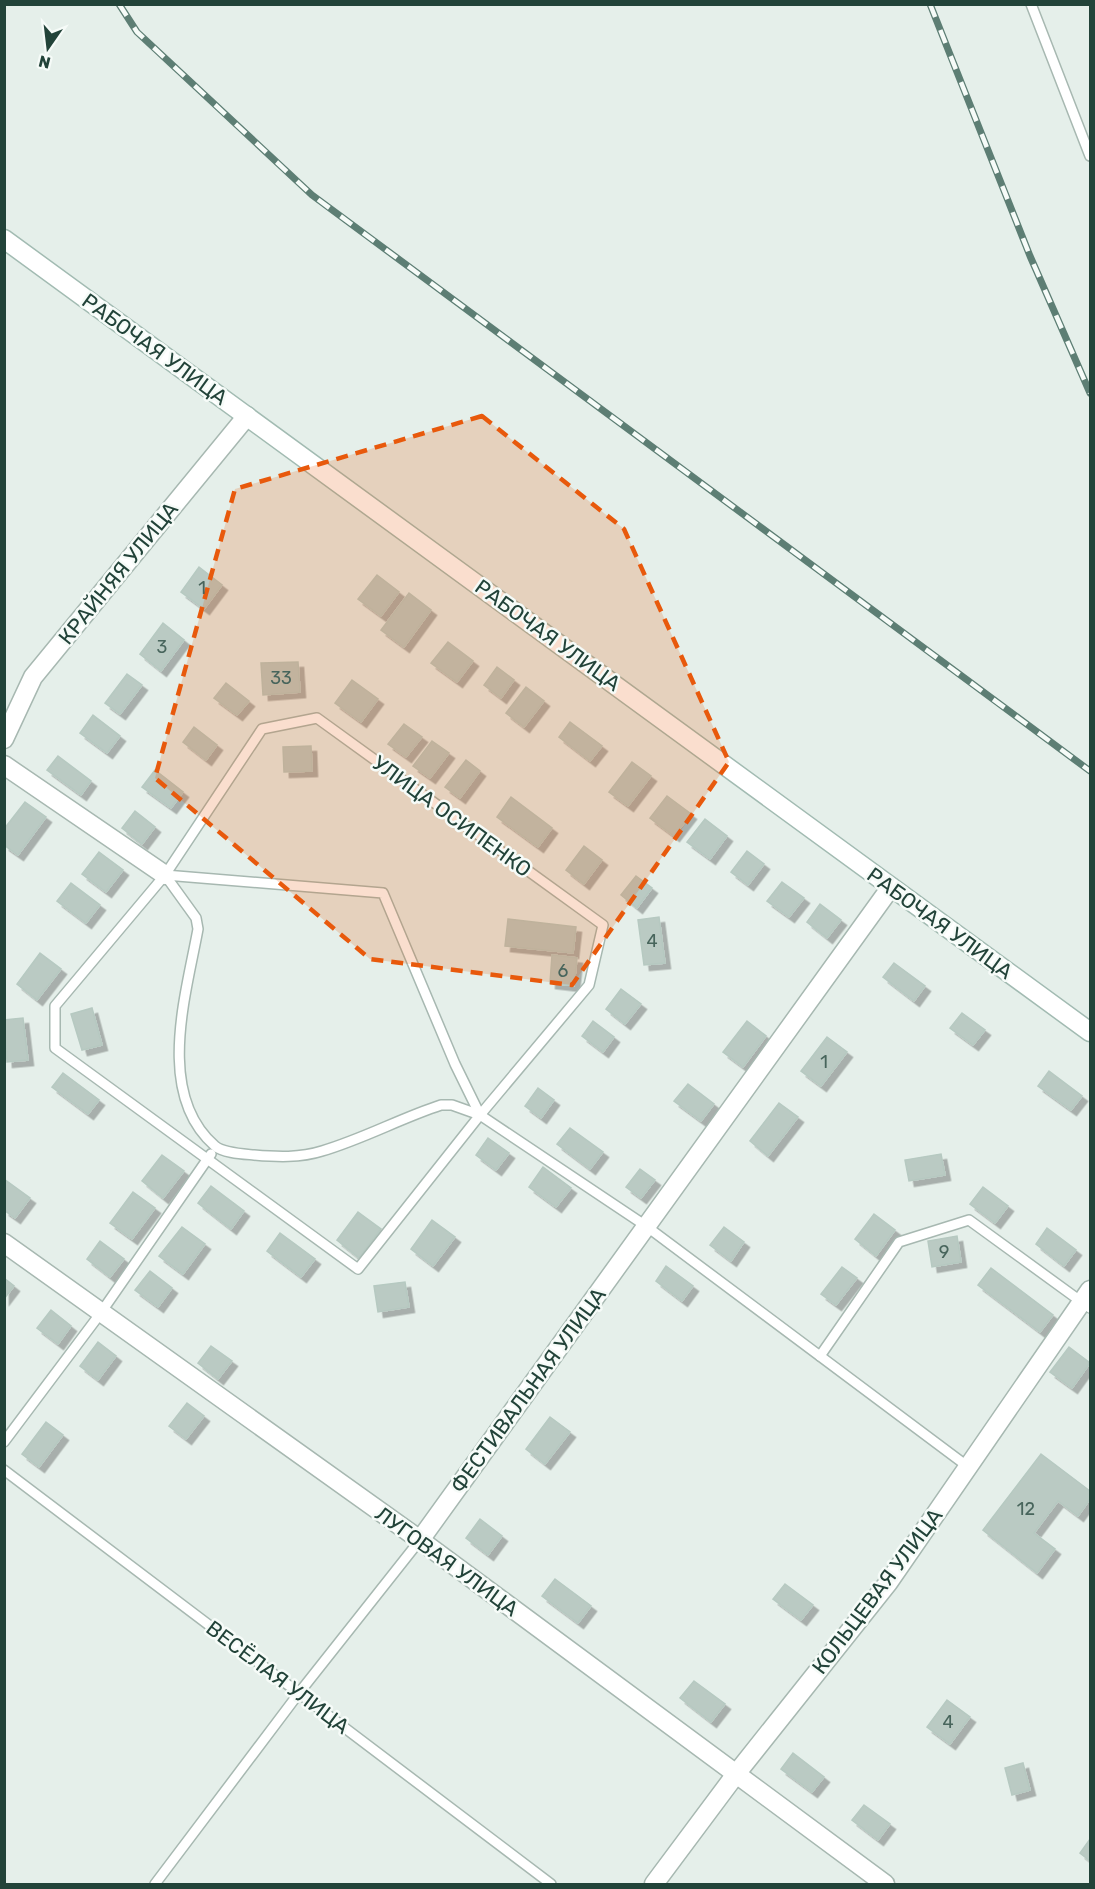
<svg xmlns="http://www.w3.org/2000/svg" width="1095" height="1889" font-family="Rubik,sans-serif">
<defs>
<filter id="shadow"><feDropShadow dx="5.5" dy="5.5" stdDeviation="0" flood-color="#0004"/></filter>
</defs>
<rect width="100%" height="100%" fill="#e5efea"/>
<g fill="#bacac3" stroke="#b6c9c1" stroke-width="1.5" filter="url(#shadow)">
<path d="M 199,567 L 222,585 L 204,609 L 181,592 Z"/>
<path d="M 377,575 L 399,592 L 381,616 L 358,599 Z"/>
<path d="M 409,593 L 431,610 L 404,647 L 381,630 Z"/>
<path d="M 163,623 L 184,640 L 161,671 L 140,654 Z"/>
<path d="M 448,642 L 473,661 L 457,682 L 431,663 Z"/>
<path d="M 298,662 L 300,692 L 263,695 L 261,663 Z"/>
<path d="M 497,667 L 514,680 L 501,698 L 484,685 Z"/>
<path d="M 127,674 L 142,685 L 120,714 L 105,703 Z"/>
<path d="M 352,680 L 378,699 L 361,722 L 335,703 Z"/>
<path d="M 226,683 L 249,701 L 237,715 L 214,698 Z"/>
<path d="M 526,687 L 544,701 L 524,727 L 506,713 Z"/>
<path d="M 93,715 L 120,736 L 107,753 L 80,733 Z"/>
<path d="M 570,722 L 602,746 L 590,761 L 559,737 Z"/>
<path d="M 404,724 L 422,737 L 406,757 L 388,744 Z"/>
<path d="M 194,727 L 217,745 L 206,760 L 183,742 Z"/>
<path d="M 432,741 L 449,753 L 430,778 L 413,766 Z"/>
<path d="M 311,746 L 312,771 L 284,772 L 283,747 Z"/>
<path d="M 58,756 L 91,781 L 81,795 L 47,770 Z"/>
<path d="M 466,760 L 480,771 L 460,798 L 445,787 Z"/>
<path d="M 632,762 L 651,776 L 628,806 L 609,792 Z"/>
<path d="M 155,770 L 183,792 L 171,808 L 142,787 Z"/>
<path d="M 667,796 L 691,814 L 674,836 L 650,818 Z"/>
<path d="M 511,797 L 552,828 L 538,847 L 497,817 Z"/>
<path d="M 25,802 L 46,817 L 18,855 L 4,845 L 4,829 Z"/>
<path d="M 135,811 L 155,827 L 142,844 L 122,828 Z"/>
<path d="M 705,819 L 727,836 L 710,859 L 687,842 Z"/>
<path d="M 584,846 L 602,860 L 584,884 L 566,870 Z"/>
<path d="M 747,851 L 764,864 L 748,885 L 731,872 Z"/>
<path d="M 99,852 L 123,870 L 106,892 L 82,874 Z"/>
<path d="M 636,876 L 652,888 L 637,908 L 621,895 Z"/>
<path d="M 782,882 L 804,898 L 789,917 L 767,901 Z"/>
<path d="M 71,883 L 100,905 L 86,923 L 57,901 Z"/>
<path d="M 820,904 L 841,920 L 827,938 L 807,922 Z"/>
<path d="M 659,917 L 665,963 L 644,965 L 638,920 Z"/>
<path d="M 508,919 L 576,927 L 573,953 L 505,946 Z"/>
<path d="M 40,953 L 61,969 L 37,1000 L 17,984 Z"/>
<path d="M 552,955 L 577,958 L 574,986 L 550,983 Z"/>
<path d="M 894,963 L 925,986 L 914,1001 L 883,977 Z"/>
<path d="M 621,989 L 641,1004 L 625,1024 L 606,1009 Z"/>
<path d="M 92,1008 L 102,1045 L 82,1050 L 71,1014 Z"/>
<path d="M 962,1013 L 985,1030 L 973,1045 L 950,1028 Z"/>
<path d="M 23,1018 L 28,1060 L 7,1062 L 4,1020 Z"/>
<path d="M 593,1021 L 614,1037 L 603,1052 L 582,1036 Z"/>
<path d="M 747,1021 L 766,1036 L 743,1067 L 723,1052 Z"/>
<path d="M 827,1037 L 847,1052 L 821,1086 L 801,1071 Z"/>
<path d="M 1049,1071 L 1082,1096 L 1071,1110 L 1038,1086 Z"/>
<path d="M 63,1073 L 99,1100 L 88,1114 L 52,1087 Z"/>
<path d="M 688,1084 L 714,1104 L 701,1121 L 674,1101 Z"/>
<path d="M 538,1088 L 554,1100 L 541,1118 L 525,1106 Z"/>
<path d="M 779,1103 L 798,1117 L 768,1156 L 750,1141 Z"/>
<path d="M 570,1128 L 603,1152 L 590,1169 L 557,1144 Z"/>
<path d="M 488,1138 L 509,1153 L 496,1170 L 476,1155 Z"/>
<path d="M 941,1154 L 945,1175 L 909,1181 L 905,1160 Z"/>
<path d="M 162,1155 L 184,1171 L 163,1198 L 142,1181 Z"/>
<path d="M 543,1167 L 571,1188 L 556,1207 L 529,1187 Z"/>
<path d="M 640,1169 L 655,1180 L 641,1198 L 626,1187 Z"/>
<path d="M 4,1179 L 30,1198 L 15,1218 L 4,1210 Z"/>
<path d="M 211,1186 L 244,1211 L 231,1229 L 198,1203 Z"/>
<path d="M 983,1187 L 1008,1206 L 995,1223 L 970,1204 Z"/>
<path d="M 133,1192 L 155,1208 L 132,1239 L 110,1223 Z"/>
<path d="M 358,1212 L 381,1229 L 359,1258 L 337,1240 Z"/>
<path d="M 874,1214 L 895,1230 L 876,1256 L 855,1239 Z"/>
<path d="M 432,1220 L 455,1237 L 433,1266 L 411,1249 Z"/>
<path d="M 182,1227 L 205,1244 L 183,1274 L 159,1256 Z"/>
<path d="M 724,1227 L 744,1242 L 731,1261 L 710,1245 Z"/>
<path d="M 1047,1228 L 1076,1250 L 1064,1266 L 1036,1244 Z"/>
<path d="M 280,1233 L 315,1259 L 301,1277 L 267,1251 Z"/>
<path d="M 957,1236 L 961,1262 L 932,1267 L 928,1241 Z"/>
<path d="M 100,1241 L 124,1259 L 110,1277 L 87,1259 Z"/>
<path d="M 666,1266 L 693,1286 L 682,1301 L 656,1281 Z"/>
<path d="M 842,1267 L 857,1278 L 836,1305 L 821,1294 Z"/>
<path d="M 991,1268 L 1053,1315 L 1040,1332 L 978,1285 Z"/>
<path d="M 150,1271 L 172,1288 L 158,1307 L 135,1290 Z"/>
<path d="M 4,1278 L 14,1286 L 4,1299 Z"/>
<path d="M 405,1282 L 409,1307 L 378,1312 L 374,1286 Z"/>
<path d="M 51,1310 L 71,1326 L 58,1344 L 37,1328 Z"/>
<path d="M 98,1342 L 116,1356 L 98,1380 L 80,1366 Z"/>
<path d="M 211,1346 L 232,1361 L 218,1379 L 198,1363 Z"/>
<path d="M 1069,1347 L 1090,1363 L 1072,1388 L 1050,1372 Z"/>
<path d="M 187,1403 L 204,1416 L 186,1439 L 169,1426 Z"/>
<path d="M 550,1417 L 570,1432 L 545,1464 L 526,1449 Z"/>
<path d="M 46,1422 L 63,1435 L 39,1467 L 22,1454 Z"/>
<path d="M 1041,1454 L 1090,1491 L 1090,1499 L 1078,1516 L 1058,1501 L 1034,1533 L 1055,1549 L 1037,1573 L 983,1530 Z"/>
<path d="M 480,1519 L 502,1536 L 488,1555 L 466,1538 Z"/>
<path d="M 555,1579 L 591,1606 L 578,1623 L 542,1596 Z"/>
<path d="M 785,1584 L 813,1605 L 801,1620 L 773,1599 Z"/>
<path d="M 694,1681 L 725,1704 L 711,1722 L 680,1698 Z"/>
<path d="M 947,1700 L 970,1717 L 950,1744 L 927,1727 Z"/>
<path d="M 793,1753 L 824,1777 L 812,1792 L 781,1769 Z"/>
<path d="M 1023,1763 L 1030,1790 L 1012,1795 L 1005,1768 Z"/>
<path d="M 864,1805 L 890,1824 L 878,1840 L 852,1820 Z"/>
<path d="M 1090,1839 L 1090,1861 L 1080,1853 Z"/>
</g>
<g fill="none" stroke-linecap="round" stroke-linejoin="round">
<defs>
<g id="lane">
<path d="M 1031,4 L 1090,156"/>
<path d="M 317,718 L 603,925 L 589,985 L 480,1115 L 358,1269 L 55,1048 L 55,1006 L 165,875 L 262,729 Z"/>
<path d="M 165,875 L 196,918 L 198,929 C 186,995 155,1094 215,1146 C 223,1153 244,1154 254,1155 C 277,1157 300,1158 322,1151 C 363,1139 401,1118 441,1105 L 452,1105 L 480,1115 L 646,1226 L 967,1466"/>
<path d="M 165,875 L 383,893 L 455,1064 L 480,1115"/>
<path d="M 820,1356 L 899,1242 L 969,1220 L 1090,1308"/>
<path d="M 4,1442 L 100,1314 L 211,1154"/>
<path d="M 4,1470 L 551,1884"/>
<path d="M 155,1884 L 299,1693 L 420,1540"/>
</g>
<g id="street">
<path d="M 4,739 L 33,677 L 247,416"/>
<path d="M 4,765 L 165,875"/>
<path d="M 4,1243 L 420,1540 L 885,1884"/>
<path d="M 420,1540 L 891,887"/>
<path d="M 654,1884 L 736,1774 L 888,1583 L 1090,1290"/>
</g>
<path id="secondary" d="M 4,239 L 1090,1032"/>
</defs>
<use href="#lane" stroke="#a7b8b1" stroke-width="12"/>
<use href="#street" stroke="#a7b8b1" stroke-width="21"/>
<use href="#secondary" stroke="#a2bbb2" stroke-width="21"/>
<use href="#lane" stroke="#fff" stroke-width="9"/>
<use href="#street" stroke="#fff" stroke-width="18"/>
<use href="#secondary" stroke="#fff" stroke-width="18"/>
<defs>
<g id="rail">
<path d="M 119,4 L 137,32 L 312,195 L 1090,771"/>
<path d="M 930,4 L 1030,256 L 1090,393"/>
</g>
</defs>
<use href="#rail" stroke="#5d7e74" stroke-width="7"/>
<use href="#rail" stroke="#f6fbf8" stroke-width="4.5" stroke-dasharray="14" stroke-linecap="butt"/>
</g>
<path fill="#e8590c" fill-opacity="0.2" stroke="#e8590c" stroke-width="4.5" stroke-dasharray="12 8" stroke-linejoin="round" d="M 482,416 L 624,529 L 729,762 L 572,985 L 370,959 L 155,778 L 235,489 Z"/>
<g text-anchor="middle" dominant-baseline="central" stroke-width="5" stroke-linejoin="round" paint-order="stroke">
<g font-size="18" fill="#48655c">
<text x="202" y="588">1</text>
<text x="162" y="647">3</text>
<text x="281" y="678">33</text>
<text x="652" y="941">4</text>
<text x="563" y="971">6</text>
<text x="824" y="1062">1</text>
<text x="944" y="1252">9</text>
<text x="1026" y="1509">12</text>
<text x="948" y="1722">4</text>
</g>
<g font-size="21" fill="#224339" stroke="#f6fbf8">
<text transform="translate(155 349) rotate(36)">РАБОЧАЯ УЛИЦА</text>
<text transform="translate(118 573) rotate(-51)">КРАЙНЯЯ УЛИЦА</text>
<text transform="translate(548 635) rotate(36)">РАБОЧАЯ УЛИЦА</text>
<text transform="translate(452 816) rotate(36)">УЛИЦА ОСИПЕНКО</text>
<text transform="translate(940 923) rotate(36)">РАБОЧАЯ УЛИЦА</text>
<text transform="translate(528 1390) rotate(-54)">ФЕСТИВАЛЬНАЯ УЛИЦА</text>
<text transform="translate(447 1561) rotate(36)">ЛУГОВАЯ УЛИЦА</text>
<text transform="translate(877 1591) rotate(-53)">КОЛЬЦЕВАЯ УЛИЦА</text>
<text transform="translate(278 1677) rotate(37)">ВЕСЁЛАЯ УЛИЦА</text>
</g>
</g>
<rect width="1095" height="1889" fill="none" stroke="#224339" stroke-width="12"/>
<g transform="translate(48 48) rotate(194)" stroke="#f6fbf8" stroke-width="4.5" paint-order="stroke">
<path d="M0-4.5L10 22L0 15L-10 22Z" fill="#224339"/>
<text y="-9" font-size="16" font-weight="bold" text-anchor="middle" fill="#224339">N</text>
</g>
</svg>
